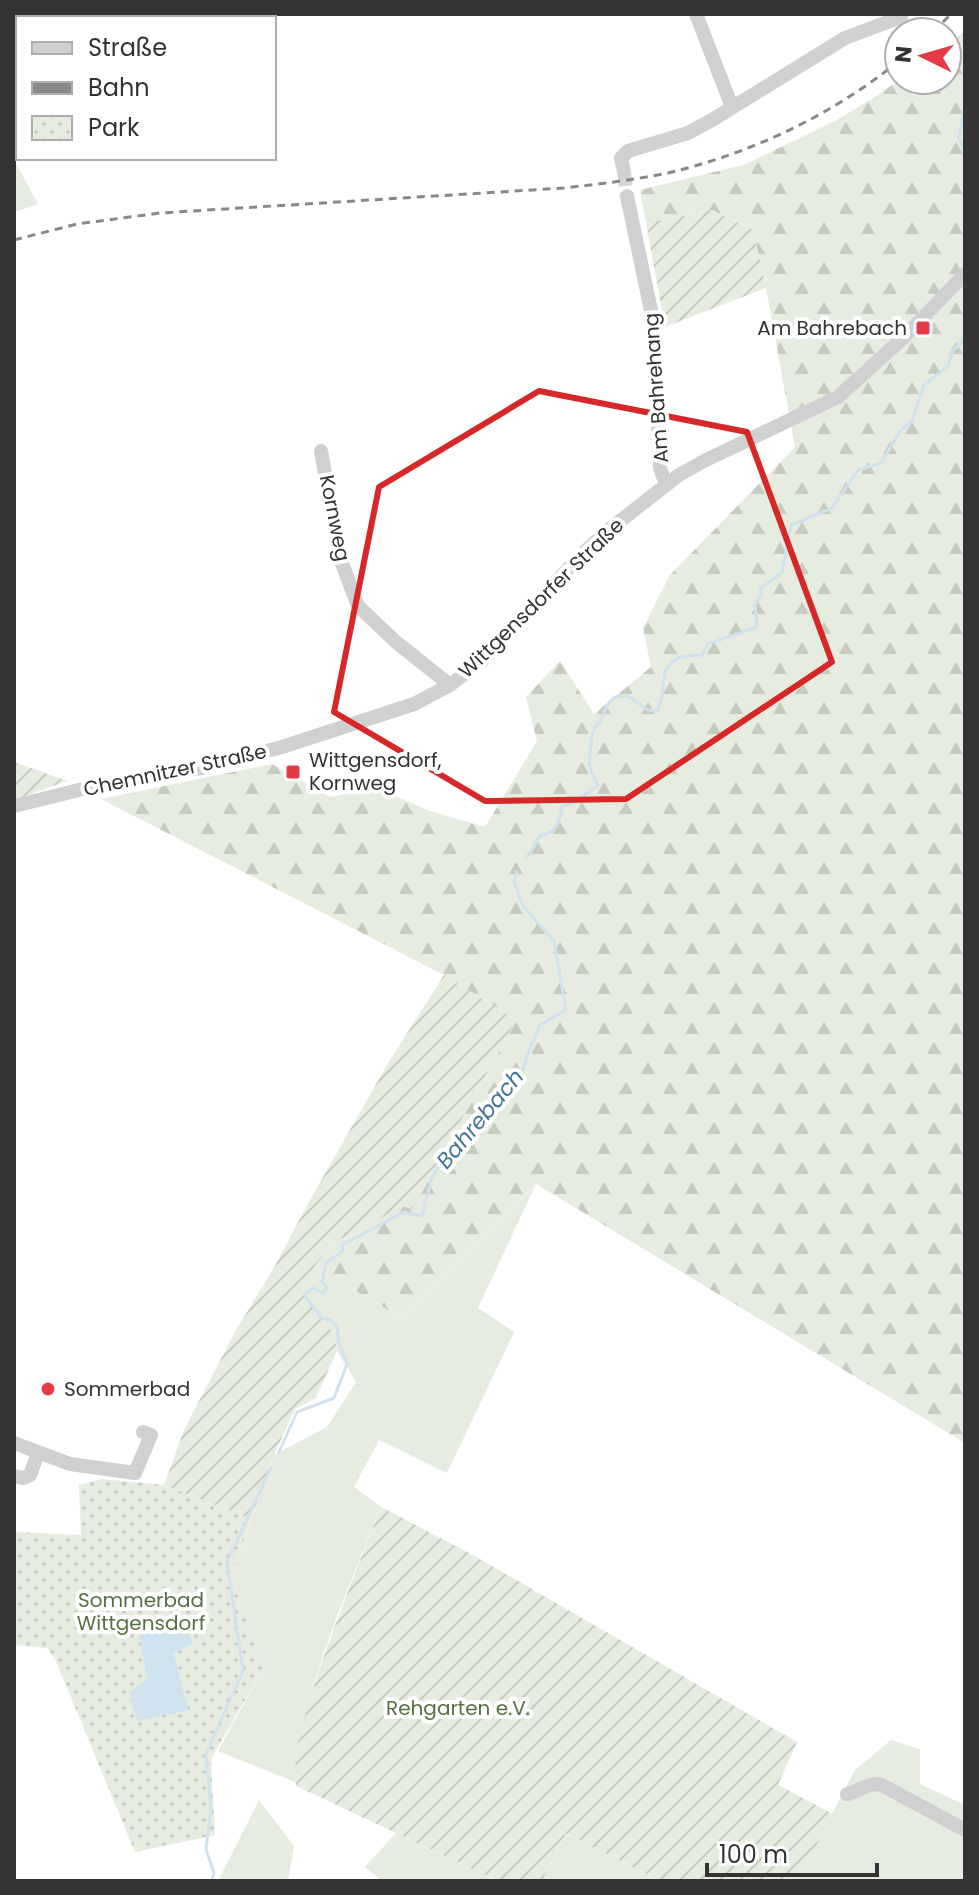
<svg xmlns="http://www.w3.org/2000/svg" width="979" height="1895" font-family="Poppins,sans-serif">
<defs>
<pattern id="forest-firs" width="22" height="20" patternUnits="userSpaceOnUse" patternTransform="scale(2)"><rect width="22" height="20" fill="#e6ecdf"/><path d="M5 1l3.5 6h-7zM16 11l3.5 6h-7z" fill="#c6cbc0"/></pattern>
<pattern id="park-dots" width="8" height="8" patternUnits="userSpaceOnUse" patternTransform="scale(2)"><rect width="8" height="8" fill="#e6ecdf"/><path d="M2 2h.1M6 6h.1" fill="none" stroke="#c6cbc0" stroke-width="1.8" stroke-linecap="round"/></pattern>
<pattern id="garden-furrows" width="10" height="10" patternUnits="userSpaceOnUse" patternTransform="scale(2)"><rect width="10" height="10" fill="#e6ecdf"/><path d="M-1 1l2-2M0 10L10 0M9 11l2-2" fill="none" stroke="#c6cbc0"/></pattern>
</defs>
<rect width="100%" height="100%" fill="#fff"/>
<g fill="#e6ecdf">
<path d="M 14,160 L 38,204 L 14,212 Z"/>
<path d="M 536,1184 L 478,1308 L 514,1332 L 447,1473 L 379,1440 L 354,1487 L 381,1507 C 346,1595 303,1686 295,1782 L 218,1751 L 264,1667 L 231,1576 L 274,1455 L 327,1427 L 356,1382 L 337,1351 L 333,1333 L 301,1294 L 314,1267 L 402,1318 Z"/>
<path d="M 891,1740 L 920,1749 L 920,1784 L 965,1805 L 965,1881 L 797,1881 L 855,1770 Z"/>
<path d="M 259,1800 L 294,1846 L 288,1881 L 218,1881 Z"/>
<path d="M 396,1833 L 498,1881 L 382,1881 L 365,1867 Z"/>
<path d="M 566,1833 L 660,1881 L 542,1881 Z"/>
</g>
<path fill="url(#forest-firs)" d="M 965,31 L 965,1443 L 536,1184 L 402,1318 L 314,1267 L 336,1240 L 361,1232 L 400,1205 L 412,1209 L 516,1020 L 444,975 L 101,799 L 272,764 L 330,797 L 376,788 L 430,811 L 485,827 L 537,741 L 526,697 L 560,661 L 594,714 L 651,667 L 643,628 L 670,575 L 795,447 L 766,288 L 753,230 L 712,210 L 646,223 L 640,190 L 743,165 L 835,121 L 878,95 L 899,80 L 947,80 L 947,44 Z"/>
<path fill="url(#park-dots)" d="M 102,1479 L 164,1485 L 251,1519 L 231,1576 L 264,1667 L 211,1759 L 215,1835 L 135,1852 L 55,1659 L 47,1648 L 14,1645 L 14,1532 L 81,1535 L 79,1485 Z"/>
<g fill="url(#garden-furrows)">
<path d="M 712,210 L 753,230 L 766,288 L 665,327 L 646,223 Z"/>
<path d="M 14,762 L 67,781 L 14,800 Z"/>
<path d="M 444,975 L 516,1020 L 412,1209 L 400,1205 L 361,1232 L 336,1240 L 314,1267 L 301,1294 L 333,1333 L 337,1351 L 316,1398 L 295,1409 L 274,1455 L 251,1519 L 164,1485 L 184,1430 L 235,1332 L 276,1264 L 311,1198 L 387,1065 Z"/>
<path d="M 381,1507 L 471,1554 L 797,1742 L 778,1785 L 833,1814 L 797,1881 L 660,1881 L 566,1833 L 542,1881 L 498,1881 L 296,1786 C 292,1748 308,1706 319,1670 C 338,1615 360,1561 381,1507 Z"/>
</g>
<path fill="#cfe2ee" d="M 185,1626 L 193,1643 L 174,1654 L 188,1710 L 137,1721 L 129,1693 L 147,1679 L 139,1635 Z"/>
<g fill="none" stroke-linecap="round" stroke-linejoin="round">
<g stroke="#cfe2ee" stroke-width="3">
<path d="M 965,105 L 959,137 L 965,154"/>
<path d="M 527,857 L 540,836 L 553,831 L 560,818 L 562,806 L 573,803 L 598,785 C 595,780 591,773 590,767 C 589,761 591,735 594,730 C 595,726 600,723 601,720 C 605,711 608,698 619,696 C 635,692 642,715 658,710 C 659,706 661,702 662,697 C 665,681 660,665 681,657 C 688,655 695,656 702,655 L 708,644 L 757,627 L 755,604 L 760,597 L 761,588 L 782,572 L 791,525 L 832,508 L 858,470 L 881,463 L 900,431 L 912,421 L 924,385 L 948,366 L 952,352 L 965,338"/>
<path d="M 279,1452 L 297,1412 L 334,1398 L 347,1364 L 339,1343 L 337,1326 L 331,1320 L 322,1318 L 304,1295 L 313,1288 L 324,1293 L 327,1287 L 322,1283 L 326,1263 L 343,1251 L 342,1245 L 404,1212 L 422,1216 L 432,1177 L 452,1147 L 473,1130 L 523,1070 L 528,1053 L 540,1025 L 566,1010 L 554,941 L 523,906 L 514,881 L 517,872"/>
<path d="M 212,1881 L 214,1873 L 206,1849 L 211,1808 L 206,1754 L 243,1671 L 227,1562 L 271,1468"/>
</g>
<path stroke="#d6d6d6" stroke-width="14" stroke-dasharray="14 7" stroke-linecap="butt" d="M 624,172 L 627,196"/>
<g stroke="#d0d0d0" stroke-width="14">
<path d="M 696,14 L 732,107"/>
<path d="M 624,172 L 621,158 L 628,151 L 688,133 L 712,120 L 845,38 L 901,17 L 900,14"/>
<path d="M 627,196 L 654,325 L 660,468 L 666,485"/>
<path d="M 321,451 L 340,558 L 358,606 L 396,642 L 450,685"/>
<path d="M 14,806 L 87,788 L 197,769 L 282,747 L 414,704 L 450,685 L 482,661 L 581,555 L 611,528 L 679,475 L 704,461 L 838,397 L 904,337 L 965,274"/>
<path d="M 14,1443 L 70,1464 L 135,1473 L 151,1435 L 143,1432"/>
<path d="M 14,1476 L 23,1478 L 30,1475 L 38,1453"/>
<path d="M 847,1794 C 859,1792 866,1783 880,1784 L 965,1830"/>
</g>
<g stroke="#888" stroke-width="3" stroke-dasharray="8 6" stroke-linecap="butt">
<path d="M 933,32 L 951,14"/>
<path d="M 14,240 L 77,224 L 160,213 L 564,188 C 599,184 634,180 668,173 C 752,153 832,115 899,61"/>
</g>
</g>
<path fill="none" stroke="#d62828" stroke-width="6" stroke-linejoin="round" d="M 539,391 L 747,432 L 832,662 L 626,799 L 485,801 L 334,712 L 379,487 Z"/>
<g fill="#e63946" stroke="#fff" stroke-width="3">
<rect x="915" y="320" width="16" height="16" rx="4"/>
<rect x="285" y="764" width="16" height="16" rx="4"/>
<circle cx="48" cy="1389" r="8"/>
</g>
<g text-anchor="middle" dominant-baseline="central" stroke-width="8" stroke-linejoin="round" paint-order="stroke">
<g font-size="20" fill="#333" stroke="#fff" text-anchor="start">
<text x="907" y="328" text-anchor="end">Am Bahrebach</text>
<text x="309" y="760">Wittgensdorf,<tspan x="309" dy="23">Kornweg</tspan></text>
<text x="64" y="1389">Sommerbad</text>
</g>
<g font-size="20" fill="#333" stroke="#fff">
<text transform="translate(656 388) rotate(-94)">Am Bahrehang</text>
<text transform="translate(335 518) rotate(79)">Kornweg</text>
<text transform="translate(541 598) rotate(-44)">Wittgensdorfer Straße</text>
<text transform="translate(175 770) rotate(-12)">Chemnitzer Straße</text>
</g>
<g font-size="20" fill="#56703f" stroke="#fff">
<text x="141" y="1600">Sommerbad<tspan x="141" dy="23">Wittgensdorf</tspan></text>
<text x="458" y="1708">Rehgarten e.V.</text>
</g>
<g font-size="22" font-style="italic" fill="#3f7597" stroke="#fff">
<text transform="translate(480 1119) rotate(-50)">Bahrebach</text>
</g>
</g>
<rect width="979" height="1895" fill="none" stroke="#333333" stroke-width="32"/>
<rect x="16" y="16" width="260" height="144" fill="#ffffff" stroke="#adadad" stroke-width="2"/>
<rect x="32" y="42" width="40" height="12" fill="#d0d0d0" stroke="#adadad" stroke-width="2"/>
<text x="88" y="56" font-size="24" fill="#333333">Straße</text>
<rect x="32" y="82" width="40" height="12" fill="#888888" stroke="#adadad" stroke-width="2"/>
<text x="88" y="96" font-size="24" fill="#333333">Bahn</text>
<rect x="32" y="116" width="40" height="24" fill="url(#park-dots)" stroke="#adadad" stroke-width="2"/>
<text x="88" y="136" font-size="24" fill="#333333">Park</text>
<g transform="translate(923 56) rotate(275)"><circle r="38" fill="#ffffff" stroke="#adadad" stroke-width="2"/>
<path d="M0-6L14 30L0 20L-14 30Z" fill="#e63946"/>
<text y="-12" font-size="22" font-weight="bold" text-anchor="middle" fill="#333333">N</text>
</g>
<path d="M707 1863v12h170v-12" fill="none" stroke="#333333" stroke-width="4"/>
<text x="719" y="1863" font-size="24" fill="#333333" stroke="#ffffff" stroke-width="6" paint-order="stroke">100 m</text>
</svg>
